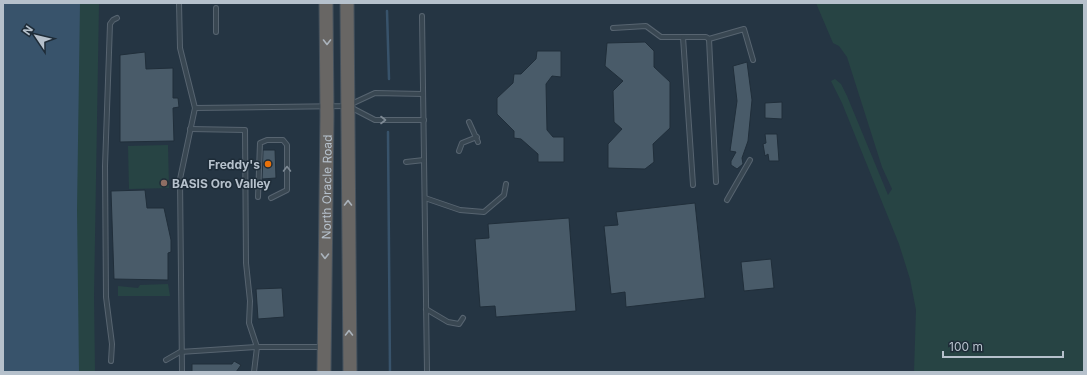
<svg xmlns="http://www.w3.org/2000/svg" width="1087" height="375" font-family="Inter,sans-serif">
<rect width="100%" height="100%" fill="#253543"/>
<g fill="#274444">
<path d="M 3,3 L 99,3 L 94,296 L 95,372 L 3,372 Z"/>
<path d="M 816,3 L 1084,3 L 1084,372 L 914,372 L 916,310 L 910,279 L 899,244 L 842,103 L 831,81 L 835,79 L 841,84 L 847,96 L 888,195 L 892,189 L 882,167 L 847,57 L 839,46 L 833,43 Z"/>
<path d="M 168,145 L 169,188 L 129,189 L 128,146 Z"/>
<path d="M 168,284 L 170,296 L 118,296 L 118,286 L 138,288 L 140,285 Z"/>
</g>
<path fill="#38536b" d="M 3,3 L 80,3 L 77,210 L 79,372 L 3,372 Z"/>
<g fill="none" stroke-linecap="round" stroke-linejoin="round">
<g stroke="#38536b" stroke-width="2.5">
<path d="M 387,11 L 389,79"/>
<path d="M 388,132 L 390,372"/>
</g>
</g>
<g fill="#495b69" stroke="#202e3a">
<path d="M 645,42 L 654,51 L 654,67 L 670,82 L 670,128 L 653,144 L 654,162 L 645,169 L 608,168 L 608,144 L 622,129 L 614,122 L 613,91 L 623,81 L 605,66 L 607,43 Z"/>
<path d="M 537,51 L 561,51 L 561,77 L 552,76 L 546,84 L 547,130 L 553,137 L 564,137 L 564,162 L 538,162 L 538,154 L 521,139 L 514,138 L 514,131 L 497,114 L 497,98 L 513,83 L 514,74 L 521,74 L 536,59 Z"/>
<path d="M 145,52 L 146,69 L 173,68 L 173,98 L 178,98 L 179,107 L 173,108 L 174,141 L 120,142 L 120,55 Z"/>
<path d="M 747,62 L 752,100 L 748,141 L 742,158 L 743,164 L 737,169 L 731,165 L 731,161 L 736,152 L 730,151 L 737,101 L 733,66 Z"/>
<path d="M 782,102 L 782,119 L 765,118 L 765,103 Z"/>
<path d="M 765,134 L 777,134 L 779,161 L 769,161 L 768,154 L 765,156 L 763,144 L 766,143 Z"/>
<path d="M 263,150 L 275,150 L 276,178 L 262,179 Z"/>
<path d="M 145,190 L 147,208 L 164,208 L 171,240 L 171,252 L 168,253 L 168,280 L 114,279 L 111,191 Z"/>
<path d="M 695,203 L 705,298 L 626,307 L 625,292 L 611,294 L 604,226 L 618,225 L 616,212 Z"/>
<path d="M 569,218 L 576,311 L 496,317 L 495,306 L 480,307 L 475,239 L 489,238 L 488,224 Z"/>
<path d="M 771,259 L 774,288 L 744,291 L 741,262 Z"/>
<path d="M 282,288 L 284,317 L 258,319 L 256,289 Z"/>
<path d="M 234,361 L 241,365 L 236,372 L 192,372 L 192,364 L 232,364 Z"/>
</g>
<g fill="none" stroke-linecap="round" stroke-linejoin="round">
<defs>
<g id="service">
<path d="M 179,3 L 180,48 L 195,108 L 180,179 L 182,372"/>
<path d="M 216,8 L 216,32"/>
<path d="M 422,16 L 427,372"/>
<path d="M 613,28 L 646,26 L 661,37 L 706,37 L 709,39 L 716,182"/>
<path d="M 683,37 L 693,185"/>
<path d="M 709,39 L 744,29 L 753,60"/>
<path d="M 350,107 L 375,120 L 424,120"/>
<path d="M 195,108 L 347,106 L 375,93 L 423,94"/>
<path d="M 469,122 L 478,142"/>
<path d="M 190,129 L 245,130 L 246,263 L 250,301 L 249,323 L 257,347 L 254,372"/>
<path d="M 459,151 L 462,143 L 477,137"/>
<path d="M 406,162 L 424,160"/>
<path d="M 258,197 L 260,143 L 267,140 L 283,140 L 287,145 L 287,190 L 271,198"/>
<path d="M 425,198 L 460,210 L 484,212 L 504,195 L 506,184"/>
<path d="M 727,200 L 750,160"/>
<path d="M 426,309 L 448,322 L 459,324 L 463,318"/>
<path d="M 166,360 L 180,352 L 257,347 L 323,347"/>
<path d="M 111,361 L 112,344 L 106,297 L 105,166 L 110,24 L 113,20 L 117,18"/>
</g>
<g id="trunk">
<path d="M 347,3 L 350,372"/>
<path id="s1" d="M 324,372 L 327,116 L 326,3"/>
</g>
</defs>
<use href="#service" stroke="#576470" stroke-width="6"/>
<use href="#trunk" stroke="#44515d" stroke-width="15"/>
<use href="#service" stroke="#394752" stroke-width="4"/>
<use href="#trunk" stroke="#686664" stroke-width="13"/>
</g>
<defs><path id="oneway-chevron" d="M-2-3.5L2.5 0L-2 3.5" fill="none" stroke-width="1.6" stroke-linecap="round" stroke-linejoin="round"/></defs>
<g stroke="#aab3bc">
<use href="#oneway-chevron" transform="translate(327 42) rotate(90)"/>
<use href="#oneway-chevron" transform="translate(348 203) rotate(-90)"/>
<use href="#oneway-chevron" transform="translate(325 256) rotate(91)"/>
<use href="#oneway-chevron" transform="translate(349 333) rotate(-90)"/>
</g>
<g stroke="#7e8a95">
<use href="#oneway-chevron" transform="translate(383 120)"/>
<use href="#oneway-chevron" transform="translate(287 169) rotate(-90)"/>
</g>
<circle fill="#e8710a" stroke="#1e2c38" stroke-width="1.5" cx="268" cy="164" r="4"/>
<circle fill="#8d6e63" stroke="#1e2c38" stroke-width="1.5" cx="164" cy="183" r="4"/>
<g text-anchor="middle" dominant-baseline="central" stroke-width="3" stroke-linejoin="round" paint-order="stroke">
<g font-size="12" font-weight="bold" fill="#b6c1cc" stroke="#1e2c38" text-anchor="end">
<text x="260" y="164">Freddy's</text>
<text x="172" y="183" text-anchor="start">BASIS Oro Valley</text>
</g>
<g font-size="12" fill="#b6c1cc" stroke="#1e2c38">
<text stroke="none"><textPath href="#s1" startOffset="185">North Oracle Road</textPath></text>
</g>
</g>
<rect width="1087" height="375" fill="none" stroke="#b6c1cc" stroke-width="8"/>
<g transform="translate(36 36) rotate(305)" stroke="#1e2c38" stroke-width="3" paint-order="stroke">
<path d="M0-3L7 15L0 10L-7 15Z" fill="#b6c1cc"/>
<text y="-6" font-size="11" font-weight="bold" text-anchor="middle" fill="#b6c1cc">N</text>
</g>
<path d="M943 351v6h120v-6" fill="none" stroke="#b6c1cc" stroke-width="2"/>
<text x="949" y="351" font-size="12" fill="#b6c1cc" stroke="#1e2c38" stroke-width="3" paint-order="stroke">100 m</text>
</svg>
